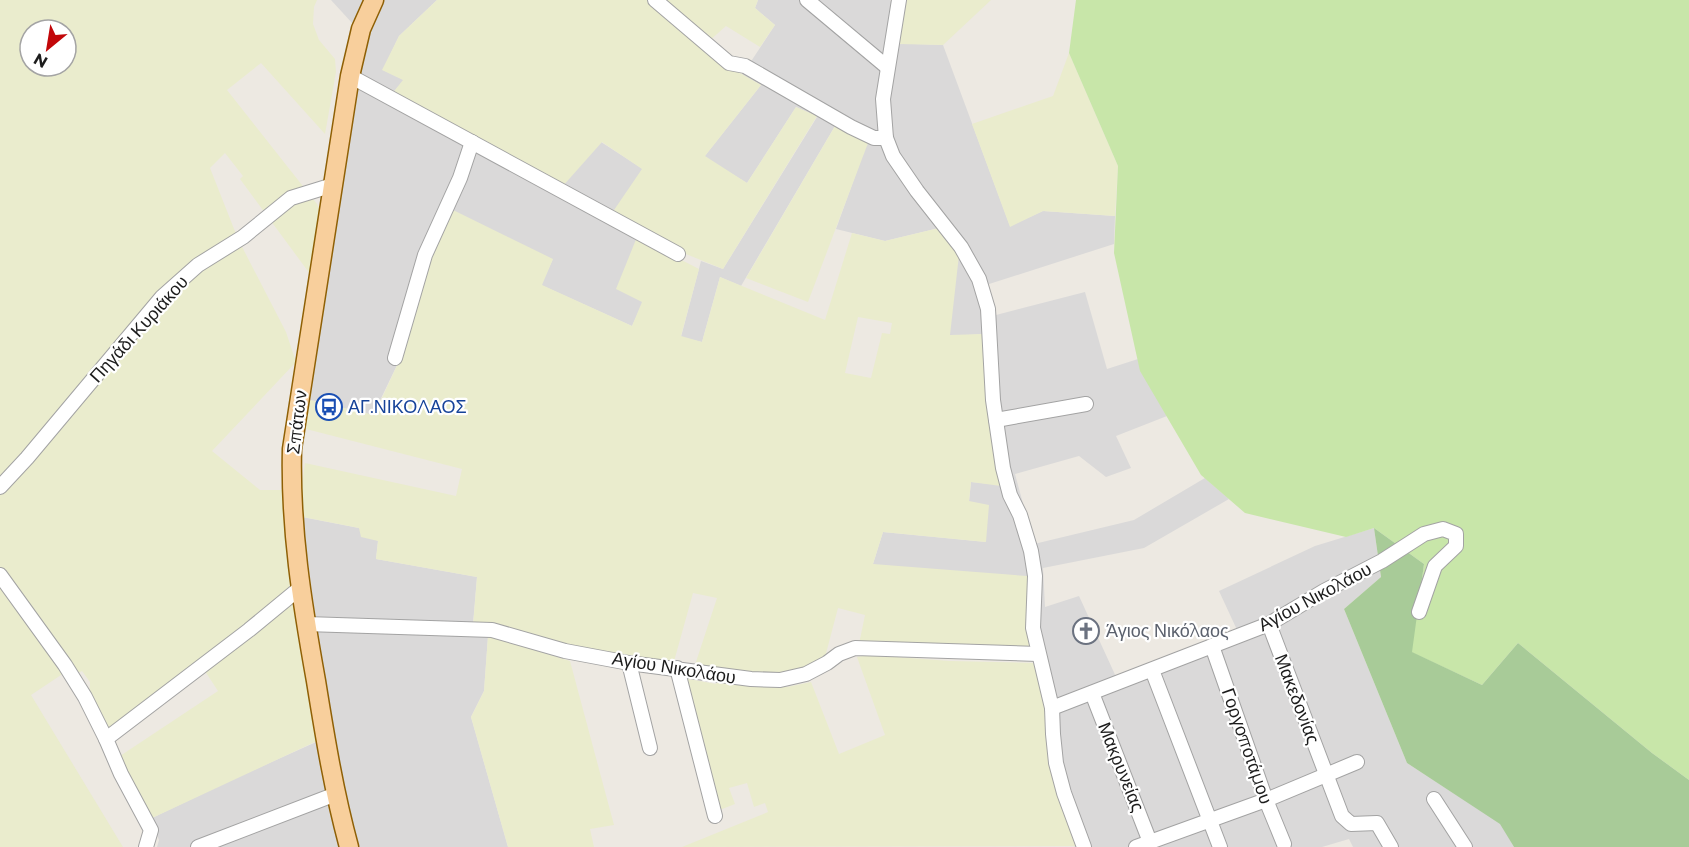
<svg xmlns="http://www.w3.org/2000/svg" width="1689" height="847" font-family="Montserrat,sans-serif">
<rect width="100%" height="100%" fill="#ede9e2"/>
<g fill="#dad9d9">
<path d="M 331,0 L 364,0 L 353,24 Z"/>
<path d="M 384,0 L 437,0 L 399,36 L 383,70 L 404,80 L 391,95 L 601,142 L 643,169 L 641,230 L 643,302 L 632,326 L 541,285 L 553,259 L 399,361 L 373,415 L 310,400 L 356,88 L 365,42 Z"/>
<path d="M 758,0 L 890,0 L 895,5 L 887,43 L 943,45 L 1010,226 L 1043,211 L 1115,216 L 1114,244 L 986,285 L 996,315 L 1085,292 L 1107,369 L 1138,359 L 1141,371 L 1167,416 L 1116,436 L 1131,468 L 1106,477 L 1079,456 L 1015,474 L 1034,544 L 1134,520 L 1205,478 L 1229,499 L 1144,548 L 1043,568 L 1045,607 L 1079,596 L 1117,679 L 1238,632 L 1219,591 L 1315,546 L 1374,528 L 1381,577 L 1344,609 L 1407,763 L 1501,824 L 1514,847 L 1353,847 L 1349,839 L 1322,847 L 1074,847 L 1078,846 L 1027,628 L 873,564 L 883,532 L 986,542 L 969,502 L 971,482 L 1001,485 L 984,334 L 950,336 L 939,228 L 885,241 L 836,229 L 867,143 L 835,126 L 741,286 L 720,277 L 702,342 L 681,337 L 701,261 L 723,269 L 817,117 L 796,107 L 747,183 L 704,157 L 761,85 L 742,75 L 775,25 L 755,8 Z"/>
<path d="M 302,517 L 359,528 L 378,541 L 376,559 L 477,577 L 472,635 L 488,636 L 484,691 L 471,717 L 508,847 L 157,847 L 159,840 L 150,819 L 227,782 L 334,734 L 319,644 Z"/>
</g>
<g fill="#eaeccd" fill-rule="evenodd">
<path d="M 0,0 L 317,0 L 314,7 L 313,24 L 319,40 L 335,59 L 336,72 L 325,134 L 261,63 L 227,90 L 317,204 L 321,212 L 310,274 L 240,179 L 243,176 L 225,153 L 210,168 L 238,239 L 286,332 L 296,362 L 212,451 L 260,490 L 284,490 L 319,740 L 150,819 L 117,758 L 218,691 L 201,665 L 107,736 L 89,699 L 90,682 L 82,671 L 74,675 L 57,647 L 0,567 ZM 30,30 L 66,30 L 66,66 L 30,66 Z"/>
<path d="M 437,0 L 651,0 L 719,61 L 761,85 L 705,156 L 747,183 L 796,107 L 817,116 L 723,269 L 681,252 L 612,213 L 642,169 L 602,142 L 562,187 L 391,95 L 403,80 L 382,70 L 399,36 Z"/>
<path d="M 659,0 L 758,0 L 755,8 L 775,25 L 760,47 L 726,26 L 708,42 Z"/>
<path d="M 907,0 L 991,0 L 943,45 L 899,44 Z"/>
<path d="M 1069,53 L 1118,166 L 1115,216 L 1043,211 L 1010,227 L 972,124 L 1053,96 Z"/>
<path d="M 835,126 L 868,143 L 808,302 L 746,278 Z"/>
<path d="M 451,209 L 553,259 L 542,285 L 632,326 L 642,302 L 616,289 L 637,237 L 699,269 L 681,336 L 702,342 L 720,277 L 825,320 L 852,233 L 885,241 L 939,228 L 959,255 L 950,335 L 984,334 L 1001,486 L 971,482 L 969,501 L 989,505 L 986,542 L 883,532 L 873,564 L 1027,576 L 1027,628 L 1032,651 L 859,644 L 865,615 L 838,608 L 824,661 L 778,677 L 694,668 L 717,598 L 693,593 L 673,665 L 617,656 L 473,626 L 477,577 L 376,559 L 378,541 L 361,537 L 359,528 L 303,517 L 301,493 L 305,463 L 456,496 L 462,469 L 306,429 L 310,400 L 374,415 L 399,361 L 434,250 ZM 858,317 L 892,323 L 890,334 L 882,333 L 871,378 L 845,373 Z"/>
<path d="M 0,579 L 64,673 L 31,695 L 123,847 L 0,847 Z"/>
<path d="M 488,636 L 570,661 L 614,825 L 590,829 L 594,847 L 508,847 L 471,717 L 484,691 Z"/>
<path d="M 869,655 L 950,661 L 1035,663 L 1078,846 L 682,847 L 768,812 L 765,803 L 754,807 L 747,783 L 729,788 L 735,804 L 717,811 L 683,678 L 716,684 L 718,681 L 767,687 L 787,687 L 811,682 L 839,754 L 885,735 L 857,657 Z"/>
</g>
<path fill="#c8e6a9" d="M 1076,0 L 1689,0 L 1689,780 L 1652,753 L 1518,643 L 1482,685 L 1411,652 L 1424,564 L 1374,528 L 1346,537 L 1245,513 L 1201,475 L 1140,371 L 1114,253 L 1118,166 L 1069,53 Z"/>
<path fill="#a8cb98" d="M 1374,528 L 1424,564 L 1412,652 L 1482,685 L 1518,643 L 1652,753 L 1689,780 L 1689,847 L 1514,847 L 1500,824 L 1407,763 L 1344,609 L 1381,577 Z"/>
<g fill="none" stroke-linecap="round" stroke-linejoin="round">
<defs>
<g id="minor">
<path d="M 655,0 L 729,63 L 745,66 L 851,127 L 874,138 L 886,138"/>
<path d="M 807,0 L 887,67"/>
<path d="M 899,0 L 883,99 L 886,138 L 893,156 L 917,191 L 961,247 L 979,279 L 988,309 L 993,400 L 1003,468 L 1010,495 L 1020,515 L 1031,551 L 1035,576 L 1033,628 L 1052,708 L 1053,734 L 1056,763 L 1064,793 L 1084,847"/>
<path d="M 350,76 L 678,254"/>
<path d="M 395,358 L 425,255 L 460,178 L 472,142"/>
<path d="M 996,420 L 1086,404"/>
<path d="M 0,487 L 27,458 L 162,297 L 198,265 L 243,237 L 291,198 L 333,185"/>
<path d="M 0,575 L 65,665 L 85,697 L 106,739"/>
<path d="M 306,624 L 492,630 L 565,651 L 629,663 L 751,679 L 780,680 L 806,674 L 827,663 L 839,654 L 855,648 L 1038,654"/>
<path d="M 1269,624 L 1342,816 L 1351,824 L 1377,823 L 1391,847"/>
<path d="M 1212,646 L 1266,800 L 1284,844"/>
<path d="M 629,663 L 650,748"/>
<path d="M 677,668 L 715,816"/>
<path d="M 1152,670 L 1220,847"/>
<path d="M 1092,693 L 1150,842"/>
<path d="M 1052,708 L 1269,624 L 1324,591 L 1382,561 L 1424,534 L 1443,529 L 1456,534 L 1456,546 L 1435,566 L 1419,612"/>
<path d="M 1434,799 L 1465,847"/>
<path d="M 146,847 L 151,830 L 121,774 L 106,739 L 249,630 L 300,588"/>
<path d="M 198,847 L 336,794"/>
<path d="M 1136,847 L 1266,800 L 1357,762"/>
</g>
<path id="major" d="M 349,847 C 334,792 325,737 316,681 C 302,603 290,528 292,449 L 350,76 L 361,29 L 374,0"/>
</defs>
<use href="#minor" stroke="#a3a3a3" stroke-width="16"/>
<use href="#major" stroke="#8f6005" stroke-width="21"/>
<use href="#minor" stroke="#fff" stroke-width="14"/>
<use href="#major" stroke="#f8cf9c" stroke-width="18"/>
</g>
<defs>
<symbol id="bus-ring" viewBox="-11 -11 22 22"><circle r="9.5" fill="#fff" stroke="#1a4fb4" stroke-width="1.5"/><path d="M-5-6H5V4H4V6H2V4H-2V6H-4V4H-5ZM-3.5-4V0h7V-4ZM-3.5 1.2v1.5H-2V1.2ZM2 1.2v1.5H3.5V1.2Z" fill="#1a4fb4"/></symbol>
<symbol id="church-ring" viewBox="-11 -11 22 22"><circle r="9.5" fill="#fff" stroke="#6b7280" stroke-width="1.5"/><path d="M-1.2-6h2.4v3.5h3.3v2.4h-3.3V6h-2.4V-.1h-3.3v-2.4h3.3Z" fill="#6b7280"/></symbol>
</defs>
<g fill-rule="evenodd">
<use href="#bus-ring" x="314" y="392" width="30" height="30"/>
<use href="#church-ring" x="1071" y="616" width="30" height="30"/>
</g>
<g text-anchor="middle" dominant-baseline="central" stroke-width="4.5" stroke-linejoin="round" paint-order="stroke">
<g font-size="18" fill="#1c1c1c" stroke="#fff">
<text transform="translate(139 329) rotate(-48)">Πηγάδι Κυριάκου</text>
<text transform="translate(297 422) rotate(-83)">Σπάτων</text>
<text transform="translate(1315 597) rotate(-28)">Αγίου Νικολάου</text>
<text transform="translate(674 668) rotate(9)">Αγίου Νικολάου</text>
<text transform="translate(1297 699) rotate(69)">Μακεδονίας</text>
<text transform="translate(1247 746) rotate(71)">Γοργοποτάμου</text>
<text transform="translate(1121 767) rotate(68)">Μακρυνείας</text>
</g>
<g font-size="18" fill="#164399" stroke="#fff" text-anchor="start">
<text x="348" y="407">ΑΓ.ΝΙΚΟΛΑΟΣ</text>
</g>
<g font-size="18" fill="#5b616d" stroke="#fff" text-anchor="start">
<text x="1106" y="631">Άγιος Νικόλαος</text>
</g>
</g>
<g transform="translate(48 48) rotate(210)"><circle r="28" fill="#ffffff" stroke="#a4a4a4" stroke-width="1.5"/>
<path d="M0-4.5L10 22L0 15L-10 22Z" fill="#c20709"/>
<text y="-9" font-size="16" font-weight="bold" text-anchor="middle" fill="#1c1c1c">N</text>
</g>
</svg>
